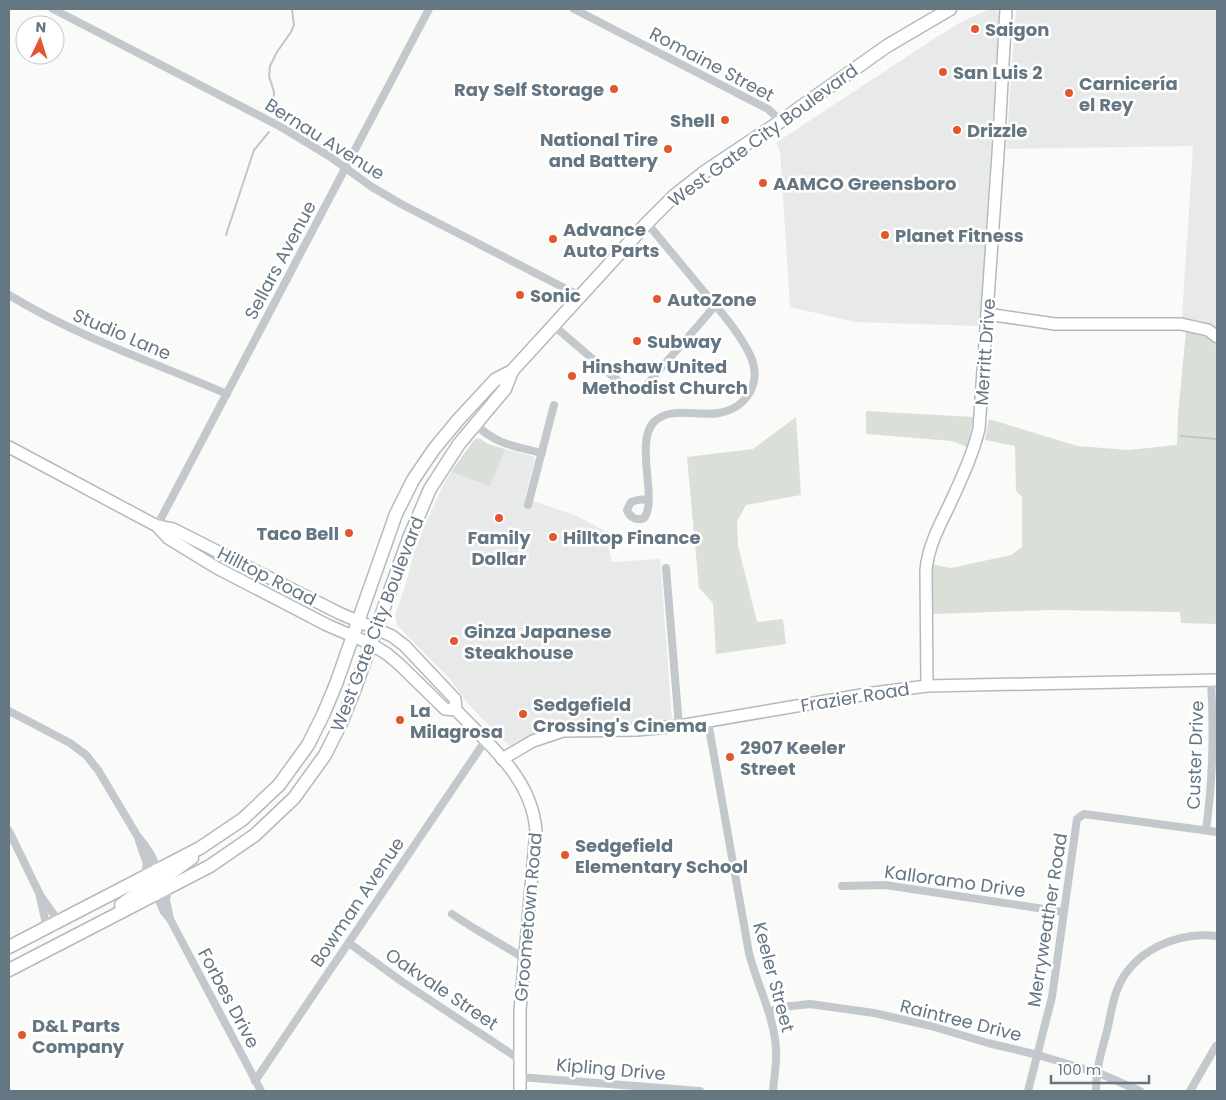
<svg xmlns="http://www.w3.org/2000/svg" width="1226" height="1100" font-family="Poppins,sans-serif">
<rect width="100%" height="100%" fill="#fafaf8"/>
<g fill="#e8e9e9">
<path d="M 996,9 L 999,14 L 980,326 L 855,322 L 790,307 L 780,151 L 776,143 L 935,38 L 963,21 L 988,10 Z"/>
<path d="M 1016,9 L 1217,9 L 1217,330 L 1197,320 L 1182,319 L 1193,146 L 1006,149 Z"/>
<path d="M 505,449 L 532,456 L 535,459 L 525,498 L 577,516 L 605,531 L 612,562 L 660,559 L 672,719 L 670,721 L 621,724 L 574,723 L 554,726 L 532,734 L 514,745 L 509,746 L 468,704 L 451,680 L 397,625 L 395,615 L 404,590 L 416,545 L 443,485 L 451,472 L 490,485 Z"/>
</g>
<g fill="#dadfd7">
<path d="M 1186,331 L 1206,337 L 1217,346 L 1217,624 L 1181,623 L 1180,612 L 1050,610 L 933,614 L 932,564 L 951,568 L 1011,555 L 1022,547 L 1022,497 L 1016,491 L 1015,446 L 985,440 L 989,419 L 1077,446 L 1128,450 L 1177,445 L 1178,414 Z"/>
<path d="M 866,411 L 881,412 L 974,417 L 967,447 L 952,441 L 866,434 Z"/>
<path d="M 796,417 L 801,495 L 746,505 L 737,521 L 738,546 L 757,622 L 783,619 L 786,644 L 716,654 L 713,603 L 699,588 L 687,457 L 753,449 Z"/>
<path d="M 479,438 L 488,444 L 505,449 L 490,486 L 451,472 L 474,440 Z"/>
</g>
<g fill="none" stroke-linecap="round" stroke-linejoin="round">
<g stroke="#bbc7cb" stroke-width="2">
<path d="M 273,110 L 274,92 L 269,76 L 270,66 L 277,52 L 291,32 L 294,25 L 292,9"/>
<path d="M 226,235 L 254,150 L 269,132"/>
<path d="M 1181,436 L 1217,439"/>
</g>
<defs>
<g id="secondary">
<path d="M 987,314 L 1055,324 L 1181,324 L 1208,330 L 1217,337"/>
<path d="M 9,447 L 157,526 L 168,538 L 217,568 L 327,625 L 371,644 L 387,654 L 399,664 L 445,709 L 456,710"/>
<path d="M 157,526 L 173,529 L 339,613 L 392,636 L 405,646 L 455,699 L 456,710 C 490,746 532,778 536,831 L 520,1010 L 520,1091"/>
<path d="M 927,686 L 926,570 C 928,548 938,528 948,508 C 960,482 972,457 979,429 L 998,154 L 1006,9"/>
<path d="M 502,759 L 533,741 L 563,731 L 637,730 L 679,726 L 873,693 L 927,686 L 1217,680"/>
</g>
<g id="primary">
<path d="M 156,894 L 159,885 L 163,879 L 192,858"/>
<path d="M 121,905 L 151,883 L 157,870"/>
<path d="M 9,947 L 200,848 L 243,819 L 279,785 L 308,745 L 323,715 L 336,684 L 396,514 L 413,480 L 434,449 L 458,420 L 495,380 L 512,371 L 647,223 L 674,196 L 706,171 L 781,121 L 887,46 L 950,9"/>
<path d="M 9,970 L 210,866 L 255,835 L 294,798 L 325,755 L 341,723 L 354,691 L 409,538 L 430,489 L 459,444 L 505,389 L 512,371"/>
</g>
</defs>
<use href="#secondary" stroke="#b3babf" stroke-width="14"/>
<use href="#primary" stroke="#b5babe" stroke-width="15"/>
<g stroke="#c3c8cc" stroke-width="8">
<path d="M 53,9 L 281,127 L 329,156 L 372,187 L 403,205 L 580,296"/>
<path d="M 574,9 L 768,109 L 781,121"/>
<path d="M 647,223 C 666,246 685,269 705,293 C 722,313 740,333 751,357 C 762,384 746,408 719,413 C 698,417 669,405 653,423 C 635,444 658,501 644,518 C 637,521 630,518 627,510 L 631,502 L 638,500 L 648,499"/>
<path d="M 9,295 C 78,337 153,362 227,394"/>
<path d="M 553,325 L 630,391 L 636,392 L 643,389 L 715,306"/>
<path d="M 475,424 C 497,445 514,446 542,453"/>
<path d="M 528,505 L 554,405"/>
<path d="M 157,526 L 429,9"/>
<path d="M 666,568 L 679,726"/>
<path d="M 9,711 L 70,743 L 86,755 L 98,770 L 138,837 C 147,847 154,857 157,870"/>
<path d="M 708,722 L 749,953 C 757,985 774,1015 776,1049 C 777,1063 774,1078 773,1091"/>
<path d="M 1206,830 C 1213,780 1214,731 1211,680"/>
<path d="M 9,831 L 40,895 L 59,922"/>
<path d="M 139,841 L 147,864 L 144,877"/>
<path d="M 842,886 L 885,885 L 1064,912"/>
<path d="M 168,887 L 166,900 L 170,919"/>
<path d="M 156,894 L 164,912 L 170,919 L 261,1091"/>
<path d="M 40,897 L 47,928"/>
<path d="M 452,914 L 472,927 L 524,958"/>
<path d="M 349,943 L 401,981 L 519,1059"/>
<path d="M 769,1012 L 782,1007 L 810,1004 L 874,1013 L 931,1026 L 988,1043 L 1038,1055 L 1101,1074 L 1140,1091"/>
<path d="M 519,1077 L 700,1091"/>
<path d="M 255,1081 L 485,741"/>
<path d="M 1028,1091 L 1052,997 L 1077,819 L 1084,814 L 1217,832"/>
<path d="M 1096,1091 C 1096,1069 1101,1053 1107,1031 C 1110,1018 1112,1003 1117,990 C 1132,951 1177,931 1217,936"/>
<path d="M 1190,1091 L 1216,1046"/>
</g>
<use href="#secondary" stroke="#fff" stroke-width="11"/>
<use href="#primary" stroke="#fff" stroke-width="12"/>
</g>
<g fill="#e4572e" stroke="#fff" stroke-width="2">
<circle cx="975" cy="29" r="5"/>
<circle cx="943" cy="72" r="5"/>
<circle cx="614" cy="89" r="5"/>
<circle cx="1069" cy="93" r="5"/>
<circle cx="725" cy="120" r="5"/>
<circle cx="957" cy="130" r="5"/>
<circle cx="668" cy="149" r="5"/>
<circle cx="763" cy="183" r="5"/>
<circle cx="885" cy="235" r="5"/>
<circle cx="553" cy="239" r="5"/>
<circle cx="520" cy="295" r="5"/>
<circle cx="657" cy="299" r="5"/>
<circle cx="637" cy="341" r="5"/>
<circle cx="572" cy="376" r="5"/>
<circle cx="499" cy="518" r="5"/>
<circle cx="349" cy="533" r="5"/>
<circle cx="553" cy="537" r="5"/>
<circle cx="454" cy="641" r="5"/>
<circle cx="523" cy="714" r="5"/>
<circle cx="400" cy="720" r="5"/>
<circle cx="730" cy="757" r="5"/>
<circle cx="565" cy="855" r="5"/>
<circle cx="22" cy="1035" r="5"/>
</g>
<g text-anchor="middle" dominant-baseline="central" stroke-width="5" stroke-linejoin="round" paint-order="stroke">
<g font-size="18" font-weight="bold" fill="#657683" stroke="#fff" text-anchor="start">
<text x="985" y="29">Saigon</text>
<text x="953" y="72">San Luis 2</text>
<text x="1079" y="83">Carnicería<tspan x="1079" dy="21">el Rey</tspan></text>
<text x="604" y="89" text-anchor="end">Ray Self Storage</text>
<text x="715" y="120" text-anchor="end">Shell</text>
<text x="967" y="130">Drizzle</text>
<text x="658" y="139" text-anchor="end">National Tire<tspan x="658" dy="21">and Battery</tspan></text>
<text x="773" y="183">AAMCO Greensboro</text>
<text x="563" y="229">Advance<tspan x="563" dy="21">Auto Parts</tspan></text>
<text x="895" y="235">Planet Fitness</text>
<text x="530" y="295">Sonic</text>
<text x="667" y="299">AutoZone</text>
<text x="647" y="341">Subway</text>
<text x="582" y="366">Hinshaw United<tspan x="582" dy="21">Methodist Church</tspan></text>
<text x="339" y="533" text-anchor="end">Taco Bell</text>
<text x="499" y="537" text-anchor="middle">Family<tspan x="499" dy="21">Dollar</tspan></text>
<text x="563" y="537">Hilltop Finance</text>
<text x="464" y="631">Ginza Japanese<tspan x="464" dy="21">Steakhouse</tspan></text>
<text x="533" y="704">Sedgefield<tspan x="533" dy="21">Crossing's Cinema</tspan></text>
<text x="410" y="710">La<tspan x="410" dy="21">Milagrosa</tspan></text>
<text x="740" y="747">2907 Keeler<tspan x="740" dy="21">Street</tspan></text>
<text x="575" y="845">Sedgefield<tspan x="575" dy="21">Elementary School</tspan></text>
<text x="32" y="1025">D&amp;L Parts<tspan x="32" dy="21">Company</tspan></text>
</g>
<g font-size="18" fill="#657683" stroke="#fff">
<text transform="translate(712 64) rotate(28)">Romaine Street</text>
<text transform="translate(763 135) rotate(-36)">West Gate City Boulevard</text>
<text transform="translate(325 139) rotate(32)">Bernau Avenue</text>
<text transform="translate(280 260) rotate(-62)">Sellars Avenue</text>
<text transform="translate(122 334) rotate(23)">Studio Lane</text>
<text transform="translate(985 352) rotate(-86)">Merritt Drive</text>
<text transform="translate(267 576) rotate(27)">Hilltop Road</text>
<text transform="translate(377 624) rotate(-69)">West Gate City Boulevard</text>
<text transform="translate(855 697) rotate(-9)">Frazier Road</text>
<text transform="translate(1195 755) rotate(-88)">Custer Drive</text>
<text transform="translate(955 881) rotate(8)">Kalloramo Drive</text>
<text transform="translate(357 902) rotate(-56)">Bowman Avenue</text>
<text transform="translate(528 917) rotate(-85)">Groometown Road</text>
<text transform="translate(1047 920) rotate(-81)">Merryweather Road</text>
<text transform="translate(774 977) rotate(75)">Keeler Street</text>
<text transform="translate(442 989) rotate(34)">Oakvale Street</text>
<text transform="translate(229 998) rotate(62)">Forbes Drive</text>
<text transform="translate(961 1020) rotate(14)">Raintree Drive</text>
<text transform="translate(611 1069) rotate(5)">Kipling Drive</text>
</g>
</g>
<rect width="1226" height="1100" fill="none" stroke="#657683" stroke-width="20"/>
<g transform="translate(40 40) rotate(4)"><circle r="24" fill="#ffffff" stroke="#c1c8cd"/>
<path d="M0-4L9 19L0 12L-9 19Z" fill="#e4572e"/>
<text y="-8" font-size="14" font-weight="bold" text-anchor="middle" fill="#657683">N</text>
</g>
<path d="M1051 1075v8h98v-8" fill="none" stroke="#657683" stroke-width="2.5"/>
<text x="1058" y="1075" font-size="15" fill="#657683" stroke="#ffffff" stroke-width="4" paint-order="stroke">100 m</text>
</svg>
